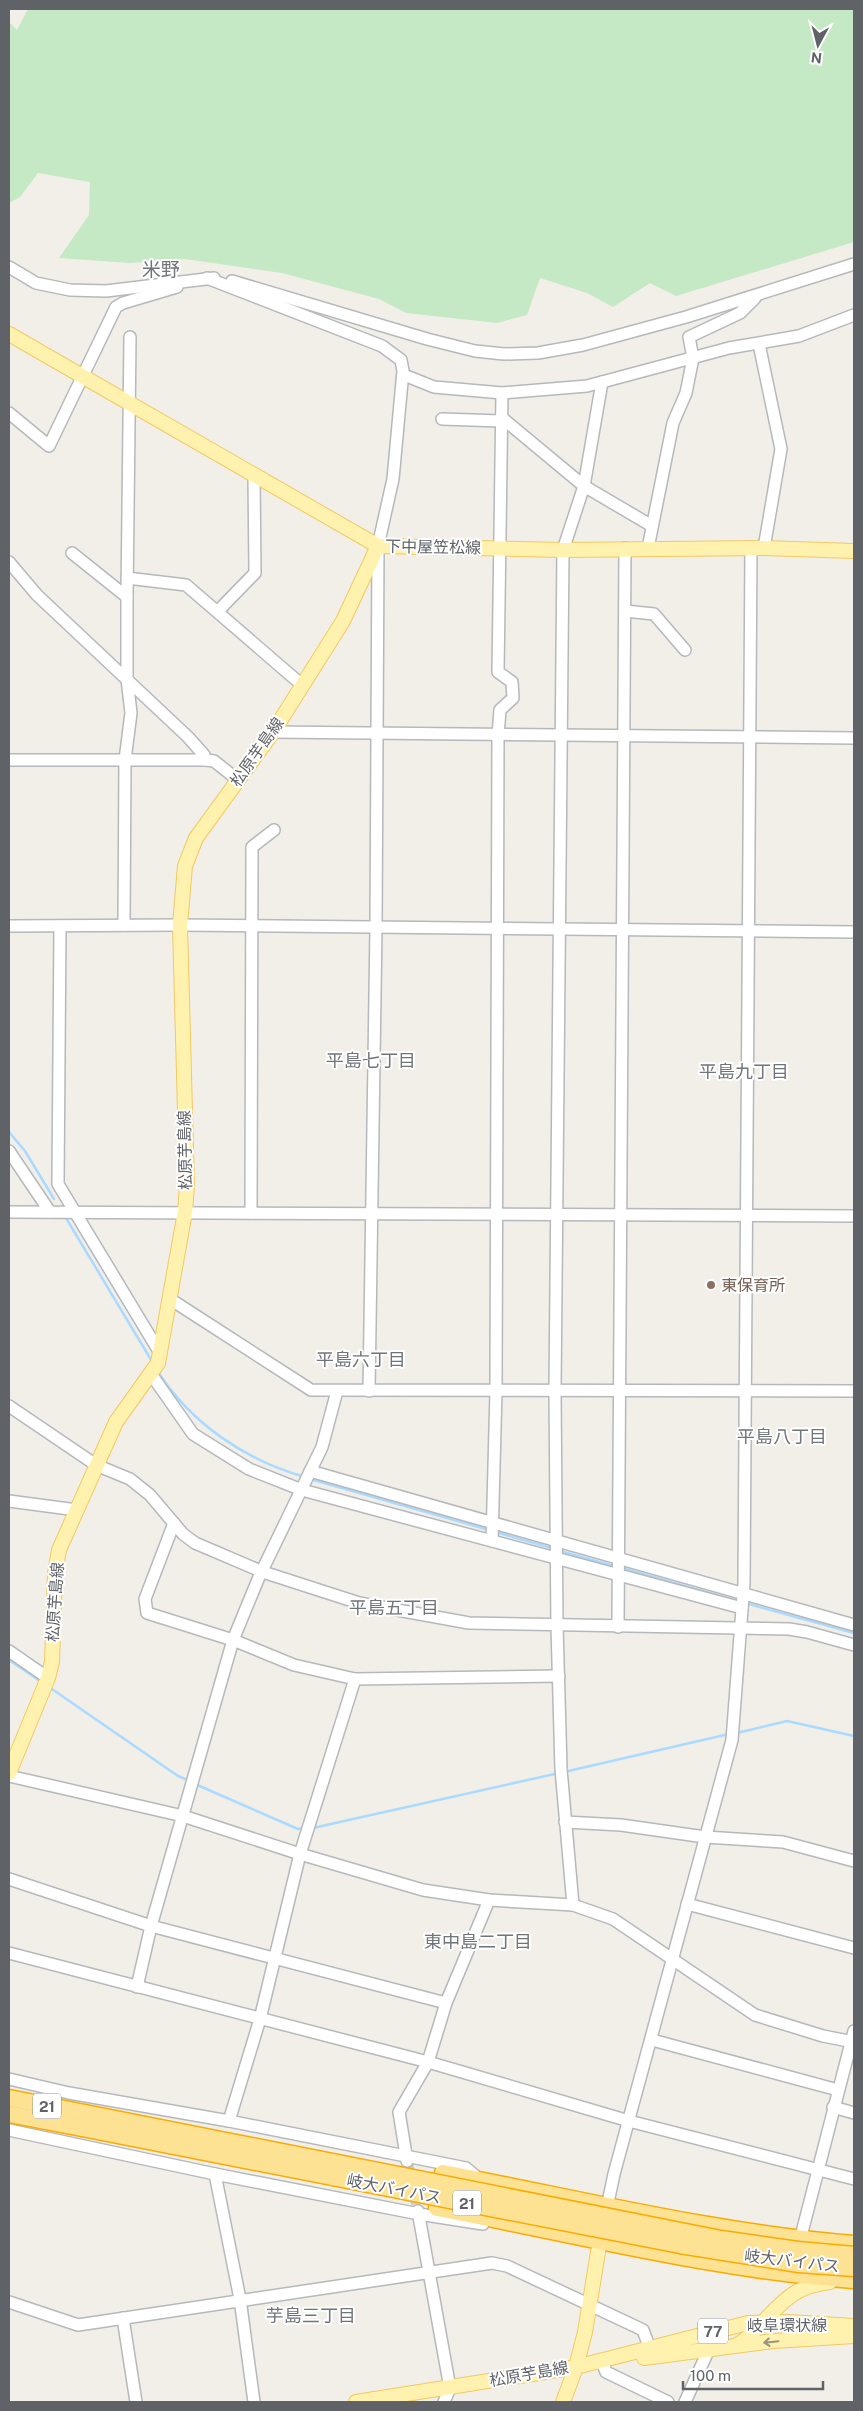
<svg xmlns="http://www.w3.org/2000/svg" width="863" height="2411" font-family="'Public Sans','Noto Sans JP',sans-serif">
<rect width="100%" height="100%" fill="#f1efe8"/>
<path fill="#c5e8c5" d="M 28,9 L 854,9 L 854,242 L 676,296 L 650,283 L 613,307 L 587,293 L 540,278 L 527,315 L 497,323 L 406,313 L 379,299 L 282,273 L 185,259 L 130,263 L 59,258 L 89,215 L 90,182 L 38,173 L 20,197 L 9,203 L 9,22 L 17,30 Z"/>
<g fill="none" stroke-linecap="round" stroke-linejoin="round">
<g stroke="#aadaff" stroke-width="2.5">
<path d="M 9,1132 L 25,1151 L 54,1199"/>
<path d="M 66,1218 L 153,1363"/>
<path d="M 158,1372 C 192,1424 245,1460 305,1477"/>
<path d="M 310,1479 L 489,1530"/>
<path d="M 495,1532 L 552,1548"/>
<path d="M 560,1551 L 614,1566"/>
<path d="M 622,1568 L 737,1601"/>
<path d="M 745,1603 L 854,1633"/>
<path d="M 9,1660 L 40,1681"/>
<path d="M 49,1687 L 178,1776 L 190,1781"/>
<path d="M 737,1733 L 787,1721 L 854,1736"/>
<path d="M 564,1772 L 729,1734"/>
<path d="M 195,1784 L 298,1829 L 305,1828"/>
<path d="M 313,1828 L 559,1773"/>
</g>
<path stroke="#ccccc8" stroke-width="11" stroke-dasharray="11 5.5" stroke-linecap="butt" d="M 407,2161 L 418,2211"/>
<defs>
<g id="minor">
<path d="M 9,267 L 36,283 L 70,290 L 106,291 L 214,278"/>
<path d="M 207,278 L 382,346 L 401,360 L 403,371 L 393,479 L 378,546 L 376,928 L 369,1391"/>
<path d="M 232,281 L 427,339 L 475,351 L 504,354 L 538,353 L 583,345 L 686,317 L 854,264"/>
<path d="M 759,344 L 781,449 L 764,548"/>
<path d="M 404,375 L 434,387 L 502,393 L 587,386 L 729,348 L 799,336 L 854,315"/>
<path d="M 9,413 L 49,446 L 116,307 L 123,303 L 177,287"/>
<path d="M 501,417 L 584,486 L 652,526"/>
<path d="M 442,419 L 501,421"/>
<path d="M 648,548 L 673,423 L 686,393 L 693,358 L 689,337 L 740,313 L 755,298"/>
<path d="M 72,553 L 127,597"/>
<path d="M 9,562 L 37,595 L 188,737 L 204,755 L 205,760"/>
<path d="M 127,578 L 186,585 L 302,685"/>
<path d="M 218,611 L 255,573 L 254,476"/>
<path d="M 625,611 L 654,614 L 685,650"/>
<path d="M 273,732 L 854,738"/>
<path d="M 9,760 L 205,760 L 214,761 L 238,780"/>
<path d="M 124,925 L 125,760 L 131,713 L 127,679 L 127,597 L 130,337"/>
<path d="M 9,926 L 180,925 L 854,932"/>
<path d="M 60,926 L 58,1184 L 160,1353"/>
<path d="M 9,1151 L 50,1212"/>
<path d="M 9,1212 L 854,1216"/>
<path d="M 251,1213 L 252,847 L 274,830"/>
<path d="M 170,1299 L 311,1390 L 854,1391"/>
<path d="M 151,1374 L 193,1434 L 249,1469 L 302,1490 L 742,1608"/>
<path d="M 9,1406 L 96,1465 L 130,1479 L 150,1495 L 183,1534 L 195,1543 L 263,1572 L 359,1603 L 469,1623 L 789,1629 L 807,1632 L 854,1645"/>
<path d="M 310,1471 L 854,1625"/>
<path d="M 9,1501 L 77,1510"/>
<path d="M 174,1523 L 145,1599 L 147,1613 L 233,1640 L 294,1665 L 355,1679 L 559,1676"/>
<path d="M 492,1541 L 496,1391 L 498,735 L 500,710 L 513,698 L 512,682 L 498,672 L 502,393"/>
<path d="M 618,1627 L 625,548"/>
<path d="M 9,1651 L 48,1678"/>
<path d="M 9,1776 L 183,1816 L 300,1854 L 423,1890 L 489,1900 L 573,1905 L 613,1919 L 755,2015 L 823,2036 L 854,2042"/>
<path d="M 565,1822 L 621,1825 L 705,1837 L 783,1842 L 854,1861"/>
<path d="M 9,1879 L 151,1926 L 446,2003"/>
<path d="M 687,1904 L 854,1948"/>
<path d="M 573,1905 L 561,1769 L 557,1626 L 555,1391 L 563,550 L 584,486 L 602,382"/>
<path d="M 9,1953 L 428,2062 L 629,2121 L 854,2179"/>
<path d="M 137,1987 L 151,1926 L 233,1640 L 259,1577 L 322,1447 L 337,1391"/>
<path d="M 652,2040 L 838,2090"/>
<path d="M 9,2079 L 69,2093 L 229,2121 L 466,2168 L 479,2179"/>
<path d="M 833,2107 L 854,2113"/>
<path d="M 229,2121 L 260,2019 L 300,1854 L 355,1679"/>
<path d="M 9,2130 L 215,2174 L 419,2214 L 483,2224"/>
<path d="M 407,2161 L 399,2112 L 428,2062 L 446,2003 L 489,1900"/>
<path d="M 215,2174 L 240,2299 L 254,2402"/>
<path d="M 418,2211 L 450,2388 L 444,2402"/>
<path d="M 606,2212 L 614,2174 L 732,1740 L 744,1583 L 751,548"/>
<path d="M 800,2240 L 854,2031"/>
<path d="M 9,2302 L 78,2325 L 492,2263 L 507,2266 L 643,2330 L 650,2349"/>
<path d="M 123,2318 L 136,2402"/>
<path d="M 603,2364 L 606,2372 L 668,2402"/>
<path d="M 685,2402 L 709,2349"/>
</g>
<g id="major">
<path d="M 9,334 L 378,546 L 563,550 L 764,548 L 854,551"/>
<path d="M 9,1773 L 48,1678 L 52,1662 L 55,1573 L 59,1550 L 116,1422 L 158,1363 L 185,1212 L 187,1186 L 180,925 L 185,866 L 196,838 L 273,732 L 343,621 L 378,546"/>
<path d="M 737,2345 C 746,2340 752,2334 758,2327 C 783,2302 793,2286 830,2282"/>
<path d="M 644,2358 L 773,2341 L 854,2336"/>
<path d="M 576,2367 L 748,2323 L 788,2322 L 854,2326"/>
<path d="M 356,2402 L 576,2367 L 585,2332 L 600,2240"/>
<path d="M 563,2402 L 576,2367"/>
</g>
<g id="highway">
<path d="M 9,2098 L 85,2113"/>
<path d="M 9,2114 L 82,2128"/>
<path d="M 443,2173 C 580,2199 715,2233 854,2244"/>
<path d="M 437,2208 C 575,2234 714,2270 854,2280"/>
</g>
</defs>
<use href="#minor" stroke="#b5b8bc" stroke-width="14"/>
<use href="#major" stroke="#f2c960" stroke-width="16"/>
<use href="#highway" stroke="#f9ab00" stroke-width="19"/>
<use href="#minor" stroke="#fff" stroke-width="11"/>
<use href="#major" stroke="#fff2af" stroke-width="14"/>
<use href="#highway" stroke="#fde293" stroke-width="16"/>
<defs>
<g id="highway-bridge">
<path d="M 85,2113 L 721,2239 L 798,2250 L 854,2255"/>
<path d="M 82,2128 L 680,2245 L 799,2264 L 854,2268"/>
</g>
</defs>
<use href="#highway-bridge" stroke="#f9ab00" stroke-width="19" stroke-linecap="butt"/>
<use href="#highway-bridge" stroke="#fde293" stroke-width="16"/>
</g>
<defs><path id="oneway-shaft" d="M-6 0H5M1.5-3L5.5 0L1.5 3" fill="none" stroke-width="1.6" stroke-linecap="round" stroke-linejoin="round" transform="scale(1.25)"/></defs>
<use stroke="#979581" href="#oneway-shaft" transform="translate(771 2342) rotate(174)"/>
<circle fill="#8d6e63" stroke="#fff" stroke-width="2" cx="711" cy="1285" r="5"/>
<g text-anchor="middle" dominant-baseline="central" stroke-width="4" stroke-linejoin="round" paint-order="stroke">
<g fill="#fff" stroke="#8f9295" stroke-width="1">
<rect x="33" y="2093.5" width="28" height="25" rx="4"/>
<rect x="453" y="2190.5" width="28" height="25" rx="4"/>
<rect x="698" y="2318.5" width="30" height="25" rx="4"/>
</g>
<g font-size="15" font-weight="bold" fill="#5f6368">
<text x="47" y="2106">21</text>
<text x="467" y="2203">21</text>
<text x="713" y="2331">77</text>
</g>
<g font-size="16" fill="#5f6368" stroke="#fff">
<text transform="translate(433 547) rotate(1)">下中屋笠松線</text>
<text transform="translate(257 752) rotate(-55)">松原芋島線</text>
<text transform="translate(185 1150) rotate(-91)">松原芋島線</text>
<text transform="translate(55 1602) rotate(-86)">松原芋島線</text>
<text transform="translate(394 2189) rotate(11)">岐大バイパス</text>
<text transform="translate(792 2261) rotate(7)">岐大バイパス</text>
<text x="787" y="2325">岐阜環状線</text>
<text transform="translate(529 2374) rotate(-10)">松原芋島線</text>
</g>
<g font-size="16" fill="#785e54" stroke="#fff" text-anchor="start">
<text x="721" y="1285">東保育所</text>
</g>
<g font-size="18" fill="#70757a" stroke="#fff">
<text x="371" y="1060">平島七丁目</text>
<text x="744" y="1071">平島九丁目</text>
<text x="361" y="1359">平島六丁目</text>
<text x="782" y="1436">平島八丁目</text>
<text x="394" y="1607">平島五丁目</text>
<text x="478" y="1941">東中島二丁目</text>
<text x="311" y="2315">芋島三丁目</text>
</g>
<g font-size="19" fill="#70757a" stroke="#fff">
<text x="161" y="269">米野</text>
</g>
</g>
<rect width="863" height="2411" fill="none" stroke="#5f6368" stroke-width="20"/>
<g transform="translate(818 45) rotate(187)" stroke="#ffffff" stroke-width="4" paint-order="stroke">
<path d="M0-4L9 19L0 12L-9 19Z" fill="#5f6368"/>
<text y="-8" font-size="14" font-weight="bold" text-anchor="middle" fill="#5f6368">N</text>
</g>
<path d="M683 2381v8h140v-8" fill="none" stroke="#5f6368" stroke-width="2.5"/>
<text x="690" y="2381" font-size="15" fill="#5f6368" stroke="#ffffff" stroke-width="4" paint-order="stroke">100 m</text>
</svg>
